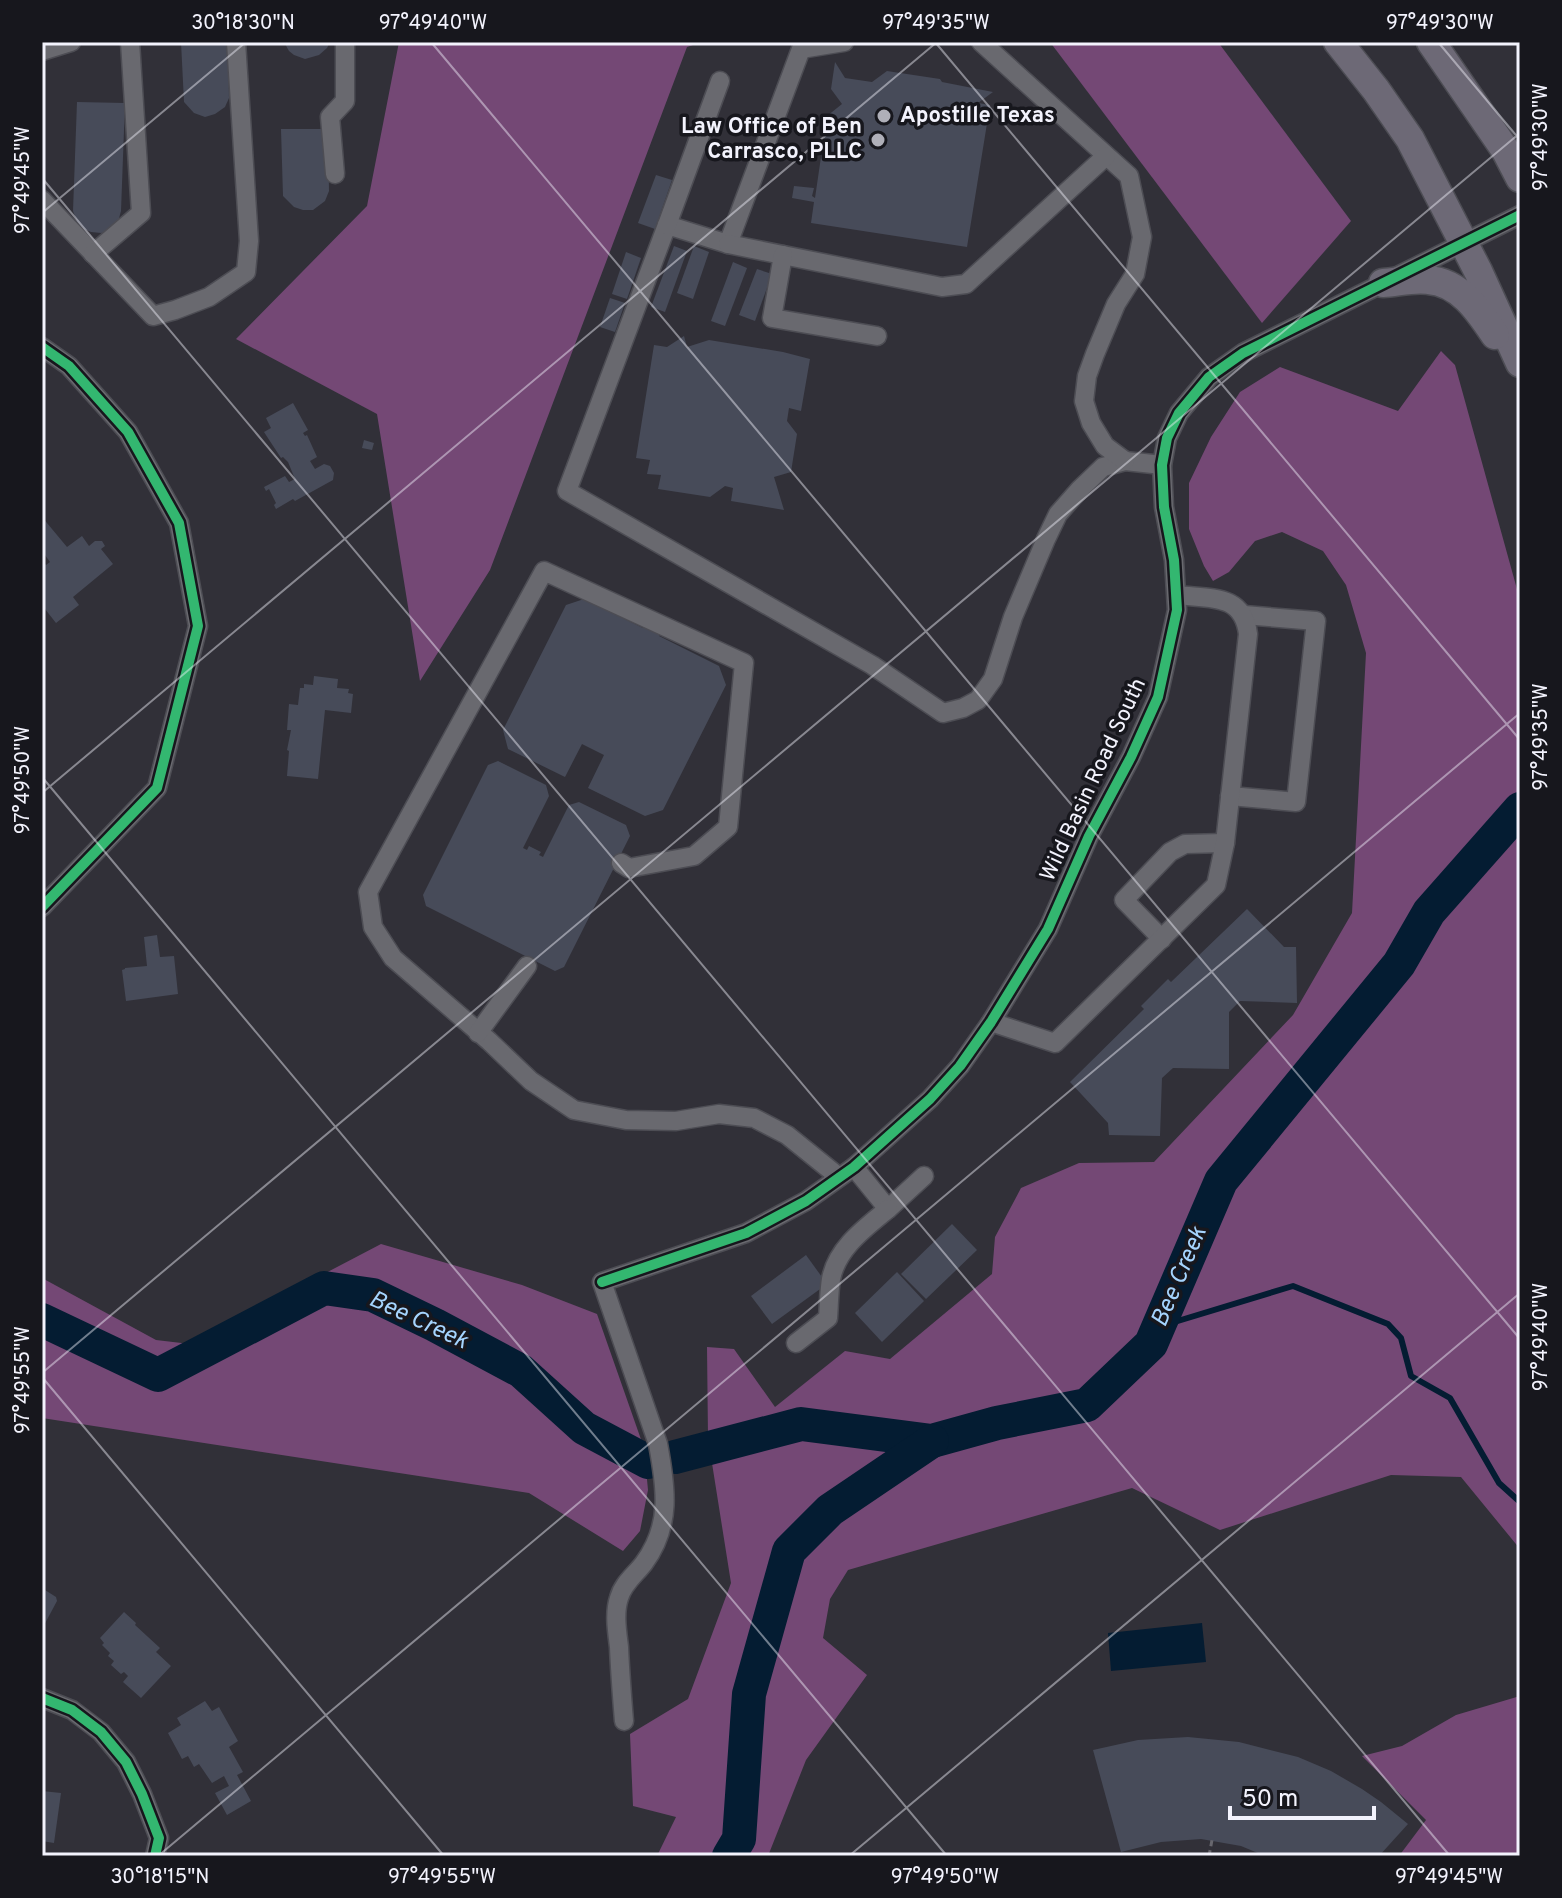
<svg xmlns="http://www.w3.org/2000/svg" width="1562" height="1898" font-family="Overpass,sans-serif">
<rect width="100%" height="100%" fill="#313038"/>
<g fill="#744875">
<path d="M 399,42 L 702,42 L 687,47 L 490,570 L 420,681 L 377,414 L 236,339 L 367,206 Z"/>
<path d="M 1050,42 L 1218,42 L 1351,221 L 1262,323 Z"/>
<path d="M 1441,351 L 1455,365 L 1520,600 L 1520,1549 L 1461,1477 L 1391,1475 L 1220,1530 L 1132,1488 L 848,1570 L 830,1599 L 823,1638 L 867,1675 L 806,1760 L 768,1856 L 657,1856 L 676,1817 L 633,1806 L 630,1734 L 688,1699 L 731,1583 L 708,1438 L 707,1347 L 734,1349 L 775,1407 L 845,1351 L 890,1359 L 992,1274 L 995,1237 L 1021,1188 L 1079,1163 L 1154,1162 L 1293,1015 L 1352,913 L 1366,653 L 1346,585 L 1323,551 L 1282,532 L 1255,541 L 1229,572 L 1213,581 L 1204,566 L 1189,529 L 1189,483 L 1211,437 L 1240,392 L 1280,367 L 1398,411 Z"/>
<path d="M 381,1244 L 522,1285 L 597,1314 L 644,1448 L 648,1490 L 640,1531 L 623,1551 L 529,1493 L 42,1418 L 42,1278 L 156,1340 L 190,1344 Z"/>
<path d="M 1520,1696 L 1520,1856 L 1399,1856 L 1426,1820 L 1362,1756 L 1402,1746 L 1456,1715 Z"/>
</g>
<path fill="#041c32" d="M 1202,1623 L 1206,1662 L 1111,1671 L 1108,1633 Z"/>
<g fill="none" stroke-linecap="round" stroke-linejoin="round">
<g stroke="#041c32" stroke-width="6">
<path d="M 1158,1327 L 1293,1286 L 1388,1324 L 1401,1338 L 1411,1376 L 1450,1398 L 1499,1483 L 1520,1502"/>
<path d="M 736,1856 L 739,1839"/>
</g>
<g stroke="#041c32" stroke-width="34">
<path d="M 42,1320 L 158,1375 L 324,1288 L 373,1295 L 435,1325 L 521,1371 L 584,1428 L 648,1462"/>
<path d="M 675,1457 L 801,1424 L 932,1441 L 997,1423 L 1087,1405 L 1151,1344 L 1221,1181 L 1399,964 L 1429,912 L 1520,809"/>
<path d="M 729,1856 L 739,1839 L 749,1694 L 789,1551 L 830,1510 L 932,1441"/>
</g>
</g>
<g fill="#474b59">
<path d="M 181,42 L 228,42 L 229,98 L 225,107 L 215,114 L 205,117 L 194,113 L 184,102 Z"/>
<path d="M 284,42 L 330,42 L 327,48 L 319,55 L 305,59 L 294,55 L 289,51 Z"/>
<path d="M 835,62 L 845,78 L 872,82 L 887,71 L 940,79 L 942,82 L 993,92 L 978,103 L 990,105 L 967,247 L 811,223 L 814,202 L 792,198 L 794,186 L 814,188 L 812,196 L 815,198 L 827,116 L 842,104 L 831,89 Z"/>
<path d="M 77,102 L 125,103 L 121,211 L 118,222 L 106,232 L 101,233 L 91,232 L 84,229 L 78,224 L 73,211 Z"/>
<path d="M 281,129 L 328,129 L 329,191 L 325,201 L 313,210 L 303,210 L 294,207 L 283,196 Z"/>
<path d="M 656,175 L 672,180 L 655,229 L 638,223 Z"/>
<path d="M 674,246 L 687,251 L 665,312 L 651,307 Z"/>
<path d="M 694,246 L 709,252 L 693,299 L 677,293 Z"/>
<path d="M 626,252 L 641,258 L 627,299 L 612,294 Z"/>
<path d="M 733,262 L 747,268 L 725,326 L 711,321 Z"/>
<path d="M 757,269 L 772,274 L 755,321 L 739,315 Z"/>
<path d="M 610,298 L 625,303 L 615,332 L 600,327 Z"/>
<path d="M 684,336 L 687,347 L 709,340 L 783,352 L 810,359 L 801,411 L 789,408 L 787,421 L 797,434 L 791,472 L 774,477 L 784,510 L 731,501 L 733,488 L 725,486 L 710,497 L 658,489 L 661,475 L 647,474 L 650,460 L 636,458 L 654,345 L 667,347 Z"/>
<path d="M 293,403 L 308,430 L 303,433 L 305,436 L 307,435 L 317,457 L 310,461 L 315,469 L 324,464 L 330,466 L 334,473 L 333,480 L 295,501 L 293,499 L 276,509 L 274,505 L 276,503 L 269,489 L 266,491 L 264,487 L 285,476 L 289,482 L 295,479 L 288,462 L 283,457 L 281,458 L 264,432 L 271,428 L 266,418 Z"/>
<path d="M 364,440 L 374,443 L 372,450 L 362,448 Z"/>
<path d="M 42,517 L 67,547 L 82,536 L 89,546 L 95,541 L 102,541 L 105,546 L 101,549 L 113,564 L 73,597 L 79,605 L 56,623 L 45,609 L 42,608 L 42,560 L 46,565 L 50,562 L 42,551 Z"/>
<path d="M 584,599 L 643,628 L 645,624 L 661,632 L 659,636 L 719,666 L 726,685 L 663,810 L 645,816 L 588,788 L 604,755 L 582,744 L 565,777 L 508,749 L 503,730 L 566,605 Z"/>
<path d="M 314,676 L 338,679 L 337,688 L 349,689 L 348,693 L 353,694 L 351,713 L 325,710 L 318,779 L 287,776 L 289,751 L 287,750 L 291,730 L 287,730 L 289,704 L 298,705 L 300,688 L 304,688 L 304,684 L 313,685 Z"/>
<path d="M 498,761 L 546,785 L 549,796 L 523,848 L 527,850 L 529,846 L 541,852 L 539,855 L 543,857 L 569,805 L 579,802 L 626,825 L 630,836 L 564,967 L 555,971 L 426,906 L 423,895 L 488,765 Z"/>
<path d="M 1247,909 L 1284,947 L 1296,947 L 1297,1003 L 1240,1001 L 1229,1012 L 1229,1069 L 1173,1068 L 1162,1078 L 1160,1136 L 1109,1135 L 1108,1123 L 1070,1082 L 1144,1009 L 1141,1006 L 1168,979 L 1171,982 Z"/>
<path d="M 157,935 L 160,957 L 174,956 L 178,994 L 126,1001 L 122,970 L 125,969 L 125,968 L 147,966 L 144,937 Z"/>
<path d="M 952,1224 L 977,1250 L 926,1299 L 901,1274 Z"/>
<path d="M 806,1255 L 827,1284 L 772,1324 L 751,1296 Z"/>
<path d="M 897,1272 L 924,1301 L 882,1342 L 855,1313 Z"/>
<path d="M 45,1590 L 56,1597 L 57,1601 L 42,1629 L 42,1591 Z"/>
<path d="M 124,1612 L 136,1623 L 135,1625 L 160,1648 L 156,1652 L 171,1666 L 141,1698 L 123,1682 L 128,1676 L 124,1672 L 121,1674 L 111,1665 L 114,1661 L 108,1656 L 110,1653 L 102,1645 L 104,1643 L 100,1638 Z"/>
<path d="M 205,1701 L 212,1711 L 219,1707 L 238,1741 L 229,1747 L 243,1772 L 237,1775 L 251,1801 L 227,1815 L 215,1793 L 229,1786 L 224,1776 L 212,1783 L 199,1764 L 194,1767 L 188,1756 L 182,1759 L 168,1733 L 181,1725 L 177,1718 Z"/>
<path d="M 1188,1737 L 1239,1742 L 1298,1757 L 1331,1771 L 1362,1789 L 1381,1802 L 1408,1824 L 1379,1856 L 1265,1856 L 1241,1846 L 1201,1839 L 1161,1842 L 1121,1852 L 1093,1750 L 1138,1740 Z"/>
<path d="M 42,1791 L 61,1793 L 54,1843 L 42,1841 Z"/>
</g>
<g fill="none" stroke-linecap="round" stroke-linejoin="round">
<defs>
<g id="minor">
<path d="M 844,42 L 801,49 L 728,244 L 667,225 L 567,491 L 872,665 L 943,713 L 963,708 L 978,700 L 993,679 L 1013,617 L 1046,539 L 1058,514 L 1080,489 L 1103,467 L 1125,461 L 1162,465"/>
<path d="M 981,42 L 1129,176 L 1142,237 L 1135,274 L 1116,304 L 1095,354 L 1087,376 L 1084,401 L 1091,423 L 1105,446 L 1125,461"/>
<path d="M 42,51 L 71,42"/>
<path d="M 335,174 L 330,117 L 345,101 L 345,42"/>
<path d="M 42,200 L 153,316 L 175,310 L 209,297 L 246,272 L 249,241 L 236,42"/>
<path d="M 667,225 L 720,81"/>
<path d="M 728,244 L 942,287 L 966,284 L 1106,156"/>
<path d="M 93,254 L 141,213 L 130,42"/>
<path d="M 783,255 L 772,318 L 877,336"/>
<path d="M 42,347 L 69,366 L 128,432 L 179,523 L 198,626 L 157,788 L 42,907"/>
<path d="M 1230,796 L 1296,802 L 1316,621 L 1244,615"/>
<path d="M 621,863 L 629,868 L 694,856 L 728,827 L 744,663 L 544,571 L 368,892 L 373,927 L 393,958 L 489,1041 L 531,1081 L 574,1110 L 626,1120 L 676,1121 L 719,1114 L 754,1118 L 787,1135 L 839,1177"/>
<path d="M 1162,939 L 1124,900 L 1170,852 L 1185,844 L 1225,843"/>
<path d="M 991,1022 L 1055,1043 L 1216,885 L 1225,843 L 1248,634 C 1243,593 1210,599 1177,595"/>
<path d="M 478,1033 L 527,966"/>
<path d="M 854,1167 L 888,1209 L 924,1176"/>
<path d="M 796,1343 L 828,1318 C 829,1305 829,1291 831,1279 C 837,1248 865,1228 888,1209"/>
<path d="M 42,1698 L 72,1710 L 101,1732 L 126,1762 L 142,1794 L 159,1838 L 155,1856"/>
<path d="M 624,1721 C 622,1697 620,1672 619,1647 C 617,1631 614,1613 619,1598 C 623,1583 636,1574 644,1563 C 672,1525 666,1487 658,1444 L 602,1282 L 746,1233 L 806,1201 L 854,1167 L 930,1099 L 960,1066 L 991,1022 L 1048,929 L 1089,836 L 1131,757 L 1158,697 L 1177,610 L 1174,560 L 1164,507 L 1162,465 L 1167,438 L 1179,413 L 1209,377 L 1243,353 L 1520,215"/>
</g>
<g id="highway">
<path d="M 1338,42 L 1376,90 L 1410,139 L 1478,271 L 1520,363"/>
<path d="M 1431,42 L 1506,151 L 1520,178"/>
<path d="M 1383,283 C 1398,282 1414,278 1428,280 C 1460,282 1479,311 1495,335"/>
</g>
</defs>
<use href="#minor" stroke="#4d4d54" stroke-width="21"/>
<use href="#highway" stroke="#4d4d54" stroke-width="31"/>
<path stroke="#68676e" stroke-width="3" stroke-dasharray="6 4" stroke-linecap="butt" d="M 1209,1856 L 1212,1840"/>
<use href="#minor" stroke="#69696f" stroke-width="18"/>
<use href="#highway" stroke="#6d6976" stroke-width="28"/>
<defs>
<g id="cycleway">
<path d="M 42,347 L 69,366 L 128,432 L 179,523 L 198,626 L 157,788 L 42,907"/>
<path d="M 602,1282 L 746,1233 L 806,1201 L 854,1167 L 930,1099 L 960,1066 L 991,1022 L 1048,929 L 1089,836 L 1131,757 L 1158,697 L 1177,610 L 1174,560 L 1164,507 L 1162,465 L 1167,438 L 1179,413 L 1209,377 L 1243,353 L 1520,215"/>
<path d="M 42,1698 L 72,1710 L 101,1732 L 126,1762 L 142,1794 L 159,1838 L 155,1856"/>
</g>
</defs>
<use href="#cycleway" stroke="#17171d" stroke-width="15"/>
<use href="#cycleway" stroke="#33b770" stroke-width="10"/>
</g>
<path fill="none" stroke="#f3f3fd" stroke-width="2" stroke-opacity="0.45" d="M 431,42 L 1520,1339M 935,42 L 1520,740M 1438,42 L 1520,140M 42,178 L 1450,1856M 42,213 L 246,42M 42,777 L 947,1856M 42,793 L 937,42M 42,1373 L 1520,133M 42,1377 L 444,1856M 158,1856 L 1520,713M 849,1856 L 1520,1293"/>
<g fill="#afafb8" stroke="#17171d" stroke-width="3">
<circle cx="884" cy="116" r="8"/>
<circle cx="878" cy="140" r="8"/>
</g>
<g text-anchor="middle" dominant-baseline="central" stroke-width="7" stroke-linejoin="round" paint-order="stroke">
<g font-size="22" font-weight="bold" fill="#f3f3fd" stroke="#17171d" text-anchor="start">
<text x="900" y="116">Apostille Texas</text>
<text x="862" y="127" text-anchor="end">Law Office of Ben<tspan x="862" dy="25">Carrasco, PLLC</tspan></text>
</g>
<g font-size="22" fill="#f3f3fd" stroke="#17171d">
<text transform="translate(1094 780) rotate(-65)">Wild Basin Road South</text>
</g>
<g font-size="24" font-style="italic" fill="#a5d4fe" stroke="#17171d">
<text transform="translate(1180 1277) rotate(-67)">Bee Creek</text>
<text transform="translate(418 1321) rotate(25)">Bee Creek</text>
</g>
</g>
<rect width="1562" height="1898" fill="none" stroke="#17171d" stroke-width="88"/>
<path d="M1230 1806v12h144v-12" fill="none" stroke="#f3f3fd" stroke-width="4"/>
<text x="1242" y="1806" font-size="24" fill="#f3f3fd" stroke="#17171d" stroke-width="6" paint-order="stroke">50 m</text>
<rect x="44" y="44" width="1474" height="1810" fill="none" stroke="#f3f3fd" stroke-width="3"/>
<g font-size="20" text-anchor="middle" fill="#f3f3fd">
<text x="243" y="29">30°18'30"N</text>
<text x="433" y="29">97°49'40"W</text>
<text x="936" y="29">97°49'35"W</text>
<text x="1440" y="29">97°49'30"W</text>
<text transform="translate(1540 137) rotate(-90)" y="7">97°49'30"W</text>
<text transform="translate(22 180) rotate(-90)" y="7">97°49'45"W</text>
<text transform="translate(1540 737) rotate(-90)" y="7">97°49'35"W</text>
<text transform="translate(22 780) rotate(-90)" y="7">97°49'50"W</text>
<text transform="translate(1540 1337) rotate(-90)" y="7">97°49'40"W</text>
<text transform="translate(22 1380) rotate(-90)" y="7">97°49'55"W</text>
<text x="160" y="1883">30°18'15"N</text>
<text x="442" y="1883">97°49'55"W</text>
<text x="945" y="1883">97°49'50"W</text>
<text x="1449" y="1883">97°49'45"W</text>
</g>
</svg>
